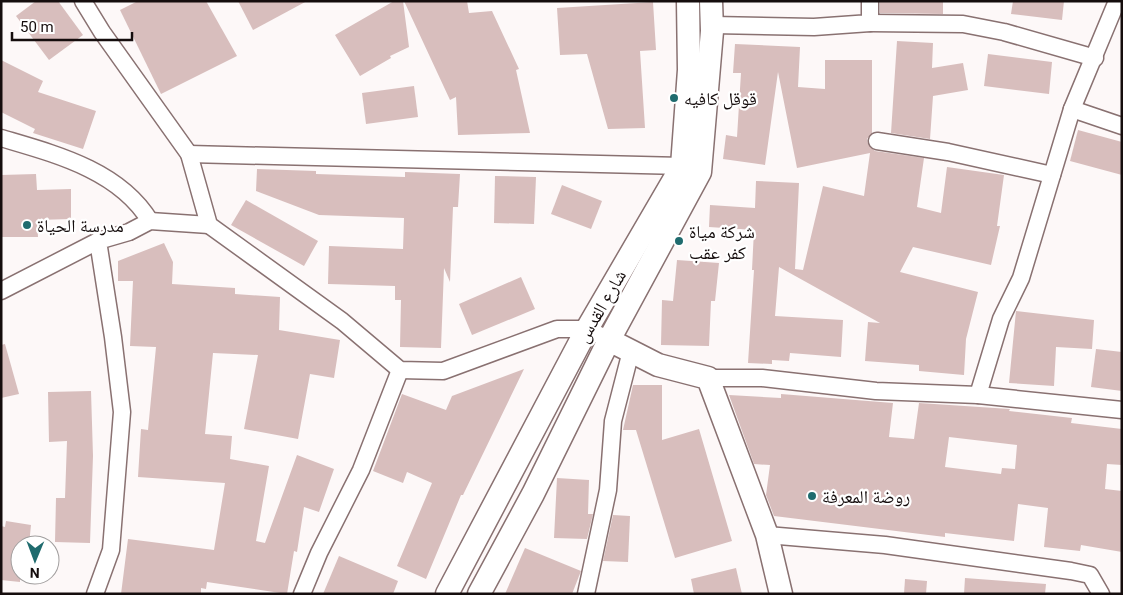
<svg xmlns="http://www.w3.org/2000/svg" width="1123" height="595" font-family="Roboto,'Noto Naskh Arabic',sans-serif">
<rect width="100%" height="100%" fill="#fdf8f8"/>
<g fill="#d8bebd" fill-rule="evenodd">
<path d="M 36,1 L 58,1 L 83,35 L 49,60 L 16,16 Z"/>
<path d="M 138,1 L 206,1 L 237,56 L 161,94 L 120,10 Z"/>
<path d="M 238,1 L 307,1 L 253,30 Z"/>
<path d="M 394,1 L 403,1 L 409,47 L 390,56 L 391,58 L 360,76 L 335,35 Z"/>
<path d="M 404,1 L 467,1 L 469,13 L 492,11 L 519,69 L 516,70 L 530,133 L 458,135 L 456,97 L 450,100 Z"/>
<path d="M 880,1 L 943,1 L 943,14 L 880,13 Z"/>
<path d="M 1013,1 L 1064,1 L 1062,20 L 1011,14 Z"/>
<path d="M 653,2 L 656,50 L 640,51 L 645,128 L 608,129 L 587,54 L 560,55 L 557,8 Z"/>
<path d="M 897,41 L 933,43 L 932,68 L 963,63 L 968,90 L 933,96 L 930,139 L 891,133 Z"/>
<path d="M 735,44 L 800,47 L 798,87 L 825,89 L 825,60 L 872,60 L 872,133 L 867,139 L 868,144 L 875,151 L 924,158 L 917,207 L 941,213 L 947,167 L 1004,175 L 997,226 L 1000,226 L 991,265 L 913,247 L 900,272 L 978,292 L 966,339 L 964,375 L 919,371 L 919,365 L 865,361 L 868,322 L 880,323 L 779,267 L 775,316 L 843,320 L 841,357 L 790,353 L 789,361 L 772,360 L 772,364 L 748,363 L 754,270 L 752,270 L 754,230 L 709,227 L 710,205 L 755,208 L 756,181 L 799,183 L 795,269 L 803,270 L 823,186 L 864,196 L 870,153 L 797,168 L 778,72 L 765,165 L 723,159 L 726,135 L 737,137 L 741,73 L 733,73 Z"/>
<path d="M 988,54 L 1052,62 L 1049,94 L 984,86 Z"/>
<path d="M 1,60 L 43,81 L 38,92 L 96,111 L 83,149 L 33,133 L 35,129 L 1,112 Z"/>
<path d="M 414,86 L 418,117 L 366,124 L 362,93 Z"/>
<path d="M 1078,130 L 1122,142 L 1122,175 L 1070,161 Z"/>
<path d="M 257,169 L 316,171 L 316,174 L 405,177 L 405,172 L 460,174 L 458,207 L 453,207 L 450,282 L 444,268 L 441,348 L 400,347 L 401,300 L 395,300 L 395,286 L 328,284 L 329,246 L 403,249 L 404,218 L 319,215 L 256,191 Z"/>
<path d="M 36,174 L 37,190 L 71,189 L 71,219 L 37,220 L 38,237 L 1,237 L 1,175 Z"/>
<path d="M 495,176 L 536,177 L 534,224 L 494,223 Z"/>
<path d="M 562,185 L 602,201 L 591,229 L 551,214 Z"/>
<path d="M 246,200 L 318,241 L 304,266 L 231,225 Z"/>
<path d="M 164,243 L 173,262 L 172,284 L 235,288 L 235,294 L 280,297 L 279,330 L 340,340 L 334,378 L 310,374 L 298,439 L 244,429 L 258,355 L 213,353 L 205,434 L 232,436 L 230,459 L 269,466 L 256,541 L 265,543 L 297,455 L 334,469 L 319,512 L 304,507 L 297,552 L 294,551 L 287,594 L 207,582 L 206,589 L 201,588 L 201,594 L 121,594 L 128,539 L 214,550 L 225,483 L 138,477 L 141,429 L 148,430 L 156,347 L 130,346 L 133,281 L 118,281 L 118,261 Z"/>
<path d="M 677,260 L 719,263 L 715,301 L 711,301 L 709,346 L 661,345 L 662,300 L 673,301 Z"/>
<path d="M 521,277 L 535,309 L 472,335 L 459,304 Z"/>
<path d="M 1016,311 L 1094,320 L 1092,349 L 1056,347 L 1054,386 L 1009,383 Z"/>
<path d="M 5,344 L 19,394 L 1,398 L 1,345 Z"/>
<path d="M 1096,349 L 1122,352 L 1122,391 L 1091,387 Z"/>
<path d="M 524,369 L 463,495 L 461,495 L 426,579 L 397,566 L 432,483 L 407,472 L 403,483 L 373,471 L 402,394 L 446,410 L 452,396 Z"/>
<path d="M 633,385 L 662,385 L 662,440 L 699,429 L 732,541 L 675,558 L 636,430 L 623,430 Z"/>
<path d="M 91,391 L 93,456 L 90,543 L 55,542 L 56,498 L 65,498 L 67,441 L 49,442 L 48,392 Z"/>
<path d="M 781,394 L 893,403 L 889,437 L 914,439 L 919,403 L 1010,409 L 1009,411 L 1072,418 L 1071,423 L 1122,429 L 1122,465 L 1107,464 L 1105,489 L 1122,491 L 1122,552 L 1081,545 L 1080,551 L 1044,547 L 1048,508 L 1018,504 L 1014,541 L 945,533 L 945,537 L 774,516 L 766,495 L 770,465 L 754,464 L 729,395 L 781,398 ZM 949,437 L 1017,445 L 1015,469 L 1002,468 L 1001,474 L 945,467 Z"/>
<path d="M 557,478 L 589,480 L 588,514 L 593,514 L 587,539 L 554,538 Z"/>
<path d="M 613,515 L 630,516 L 628,562 L 603,561 Z"/>
<path d="M 6,521 L 31,525 L 29,545 L 20,545 L 20,582 L 1,580 L 1,526 L 5,527 Z"/>
<path d="M 525,548 L 581,571 L 572,594 L 505,594 Z"/>
<path d="M 339,556 L 398,581 L 393,594 L 323,594 Z"/>
<path d="M 736,568 L 742,594 L 694,594 L 691,579 Z"/>
<path d="M 965,578 L 1046,584 L 1045,594 L 964,594 Z"/>
<path d="M 905,579 L 927,581 L 926,594 L 904,594 Z"/>
</g>
<g fill="none" stroke-linecap="round" stroke-linejoin="round">
<defs>
<g id="street">
<path d="M 83,1 L 102,32 L 189,154 L 209,225 L 342,321 L 400,370 L 443,371 L 557,329 L 587,329 L 609,340"/>
<path d="M 870,23 L 963,24 L 1004,32 L 1095,58"/>
<path d="M 713,25 L 814,27 L 870,23 L 870,1"/>
<path d="M 1072,109 L 1122,126"/>
<path d="M 1,138 C 55,154 119,170 150,221"/>
<path d="M 877,141 L 948,152 L 1052,175"/>
<path d="M 189,154 L 682,166"/>
<path d="M 1,291 L 98,241"/>
<path d="M 708,378 L 762,378 L 876,391 L 978,395 L 1122,410"/>
<path d="M 978,395 L 1001,319 L 1021,278 L 1072,109 L 1117,1"/>
<path d="M 767,535 L 885,545 L 1071,571 L 1090,575 L 1101,594"/>
<path d="M 95,594 L 111,550 L 122,412 L 113,337 L 98,241 L 129,232 L 150,221 L 209,225"/>
<path d="M 302,594 L 319,553 L 361,470 L 400,370"/>
<path d="M 586,594 L 608,490 L 613,421 L 631,351"/>
</g>
<g id="secondary">
<path d="M 609,340 L 658,365 L 708,378 L 767,535 L 781,594"/>
<path d="M 447,594 L 587,329 L 682,166 L 689,70 L 688,1"/>
<path d="M 479,594 L 533,494 L 609,340 L 700,172 L 712,31 L 711,1"/>
</g>
</defs>
<use href="#street" stroke="#897171" stroke-width="19"/>
<use href="#secondary" stroke="#897171" stroke-width="25"/>
<use href="#street" stroke="#fff" stroke-width="16"/>
<use href="#secondary" stroke="#fff" stroke-width="22"/>
</g>
<g fill="#1f6b6e" stroke="#fff" stroke-width="2">
<circle cx="674" cy="98" r="5"/>
<circle cx="27" cy="225" r="5"/>
<circle cx="679" cy="241" r="5"/>
<circle cx="812" cy="496" r="5"/>
</g>
<g text-anchor="middle" dominant-baseline="central" stroke-width="4.5" stroke-linejoin="round" paint-order="stroke">
<g font-size="18" fill="#150d0d" stroke="#fff" text-anchor="start">
<text x="684" y="98">قوقل كافيه</text>
<text x="37" y="225">مدرسة الحياة</text>
<text x="689" y="231">شركة مياة<tspan x="689" dy="21">كفر عقب</tspan></text>
<text x="822" y="496">روضة المعرفة</text>
</g>
<g font-size="18" fill="#150d0d" stroke="#fff">
<text transform="translate(601 306) rotate(-60)">شارع القدس</text>
</g>
</g>
<rect width="1123" height="595" fill="none" stroke="#150d0d" stroke-width="5"/>
<g transform="translate(35 560) rotate(181)"><circle r="24" fill="#ffffff" stroke="#a19e9e"/>
<path d="M0-4L9 19L0 12L-9 19Z" fill="#1f6b6e"/>
<text y="-8" font-size="14" font-weight="bold" text-anchor="middle" fill="#150d0d">N</text>
</g>
<path d="M12 32v8h120v-8" fill="none" stroke="#150d0d" stroke-width="2.5"/>
<text x="20" y="32" font-size="15" fill="#150d0d" stroke="#ffffff" stroke-width="4" paint-order="stroke">50 m</text>
</svg>
